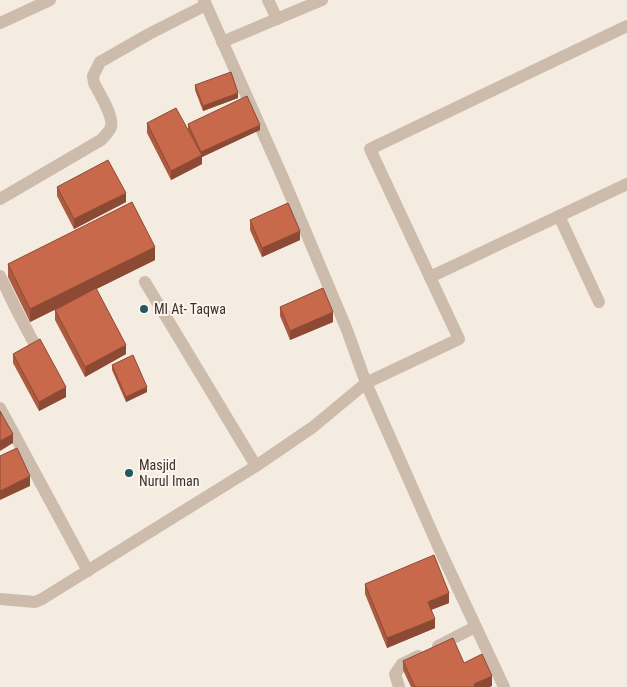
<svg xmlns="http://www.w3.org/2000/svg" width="627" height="687" font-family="'Roboto Condensed',sans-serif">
<rect width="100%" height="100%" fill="#f4ebe1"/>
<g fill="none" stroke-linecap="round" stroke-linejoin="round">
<g stroke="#cdbbac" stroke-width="12">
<path d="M 204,0 L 283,178 L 347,330 L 366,383 L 439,548 L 504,687"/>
<path d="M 268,0 L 277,19"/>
<path d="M 0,23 L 50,0"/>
<path d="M 222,42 L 322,0"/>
<path d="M 0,199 L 101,140 C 105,136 109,132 111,127 C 114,116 99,93 94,83 L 93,76 L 100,62 L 149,34 L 206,5"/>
<path d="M 559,216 L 599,302"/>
<path d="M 0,276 L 18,313 L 34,343"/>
<path d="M 430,277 L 627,184"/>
<path d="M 145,282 L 256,466"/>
<path d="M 0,408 L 88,571"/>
<path d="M 0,599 L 35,602 L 42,599 L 256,466 L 313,427 L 366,383 L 459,339 L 370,149 L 627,26"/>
<path d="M 438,646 L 475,627"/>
<path d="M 399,687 L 395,674 L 402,664 L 418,656"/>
</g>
</g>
<g fill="#ac5a40">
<path d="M 195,85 L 238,98 L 203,111 L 195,90 Z"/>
<path d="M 147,123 L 188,129 L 188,124 L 260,130 L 202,157 L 202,164 L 171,180 L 147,133 Z"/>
<path d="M 57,187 L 126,202 L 74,229 L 57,196 Z"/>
<path d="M 250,220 L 300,240 L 262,257 L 250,230 Z"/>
<path d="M 155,260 L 96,289 L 126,354 L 85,377 L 55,320 L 55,310 L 74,300 L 30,322 L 8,277 L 8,264 Z"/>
<path d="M 280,307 L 333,322 L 290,340 L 280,316 Z"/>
<path d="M 13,354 L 66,397 L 39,411 L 13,363 Z"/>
<path d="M 112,365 L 147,392 L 126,402 L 112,370 Z"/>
<path d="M 365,584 L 449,603 L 431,610 L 435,628 L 387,648 L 365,594 Z"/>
<path d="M 403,661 L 464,663 L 492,686 L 489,687 L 411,687 L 403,670 Z"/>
</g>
<g fill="#8c4a34">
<path d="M 238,93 L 238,98 L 203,111 L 203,106 Z"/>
<path d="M 260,125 L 260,130 L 202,157 L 202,164 L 171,180 L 171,171 L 201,155 L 201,152 Z"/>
<path d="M 126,193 L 126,202 L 74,229 L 74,219 Z"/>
<path d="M 300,231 L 300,240 L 262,257 L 262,248 Z"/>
<path d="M 155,247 L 155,260 L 30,322 L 30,309 Z"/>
<path d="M 333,312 L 333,322 L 290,340 L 290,331 Z"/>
<path d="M 126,345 L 126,354 L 85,377 L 85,367 Z"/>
<path d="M 66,387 L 66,397 L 39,411 L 39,402 Z"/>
<path d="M 147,387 L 147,392 L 126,402 L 126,397 Z"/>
<path d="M 13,434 L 13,443 L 0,451 L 0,441 Z"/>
<path d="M 30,476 L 30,486 L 0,500 L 0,491 Z"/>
<path d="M 449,593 L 449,603 L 428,611 L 428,602 Z"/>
<path d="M 435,619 L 435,628 L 387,648 L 387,638 Z"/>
<path d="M 492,676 L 492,686 L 489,687 L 474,687 L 474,684 Z"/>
</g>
<g fill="#c8694b" stroke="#8c4a34">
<path d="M 231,72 L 238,93 L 203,106 L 195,85 Z"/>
<path d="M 247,96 L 260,125 L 201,152 L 188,124 Z"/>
<path d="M 176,108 L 202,155 L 171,171 L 147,123 Z"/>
<path d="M 108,160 L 126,193 L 74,219 L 57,187 Z"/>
<path d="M 132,202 L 155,247 L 30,309 L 8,264 Z"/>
<path d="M 288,203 L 300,231 L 262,248 L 250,220 Z"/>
<path d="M 96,288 L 126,345 L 85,367 L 55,310 Z"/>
<path d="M 323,288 L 333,312 L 290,331 L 280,307 Z"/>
<path d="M 40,339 L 66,387 L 39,402 L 13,354 Z"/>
<path d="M 133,355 L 147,387 L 126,397 L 112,365 Z"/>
<path d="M 0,411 L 13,434 L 0,441 Z"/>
<path d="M 17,448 L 30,476 L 0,491 L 0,456 Z"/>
<path d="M 434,555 L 449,593 L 428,602 L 435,619 L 387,638 L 365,584 Z"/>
<path d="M 453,638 L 464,663 L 482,654 L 492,676 L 474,684 L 475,687 L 415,687 L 403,661 Z"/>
</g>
<g fill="#1f5a5e" stroke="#fbf5ee" stroke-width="2">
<circle cx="144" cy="309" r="5"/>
<circle cx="129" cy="473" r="5"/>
</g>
<g text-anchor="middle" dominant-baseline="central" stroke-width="4" stroke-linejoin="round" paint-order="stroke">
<g font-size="14" fill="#3b302b" stroke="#fbf5ee" text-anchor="start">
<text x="154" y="309">MI At- Taqwa</text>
<text x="139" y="465">Masjid<tspan x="139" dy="16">Nurul Iman</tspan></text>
</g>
</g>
</svg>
